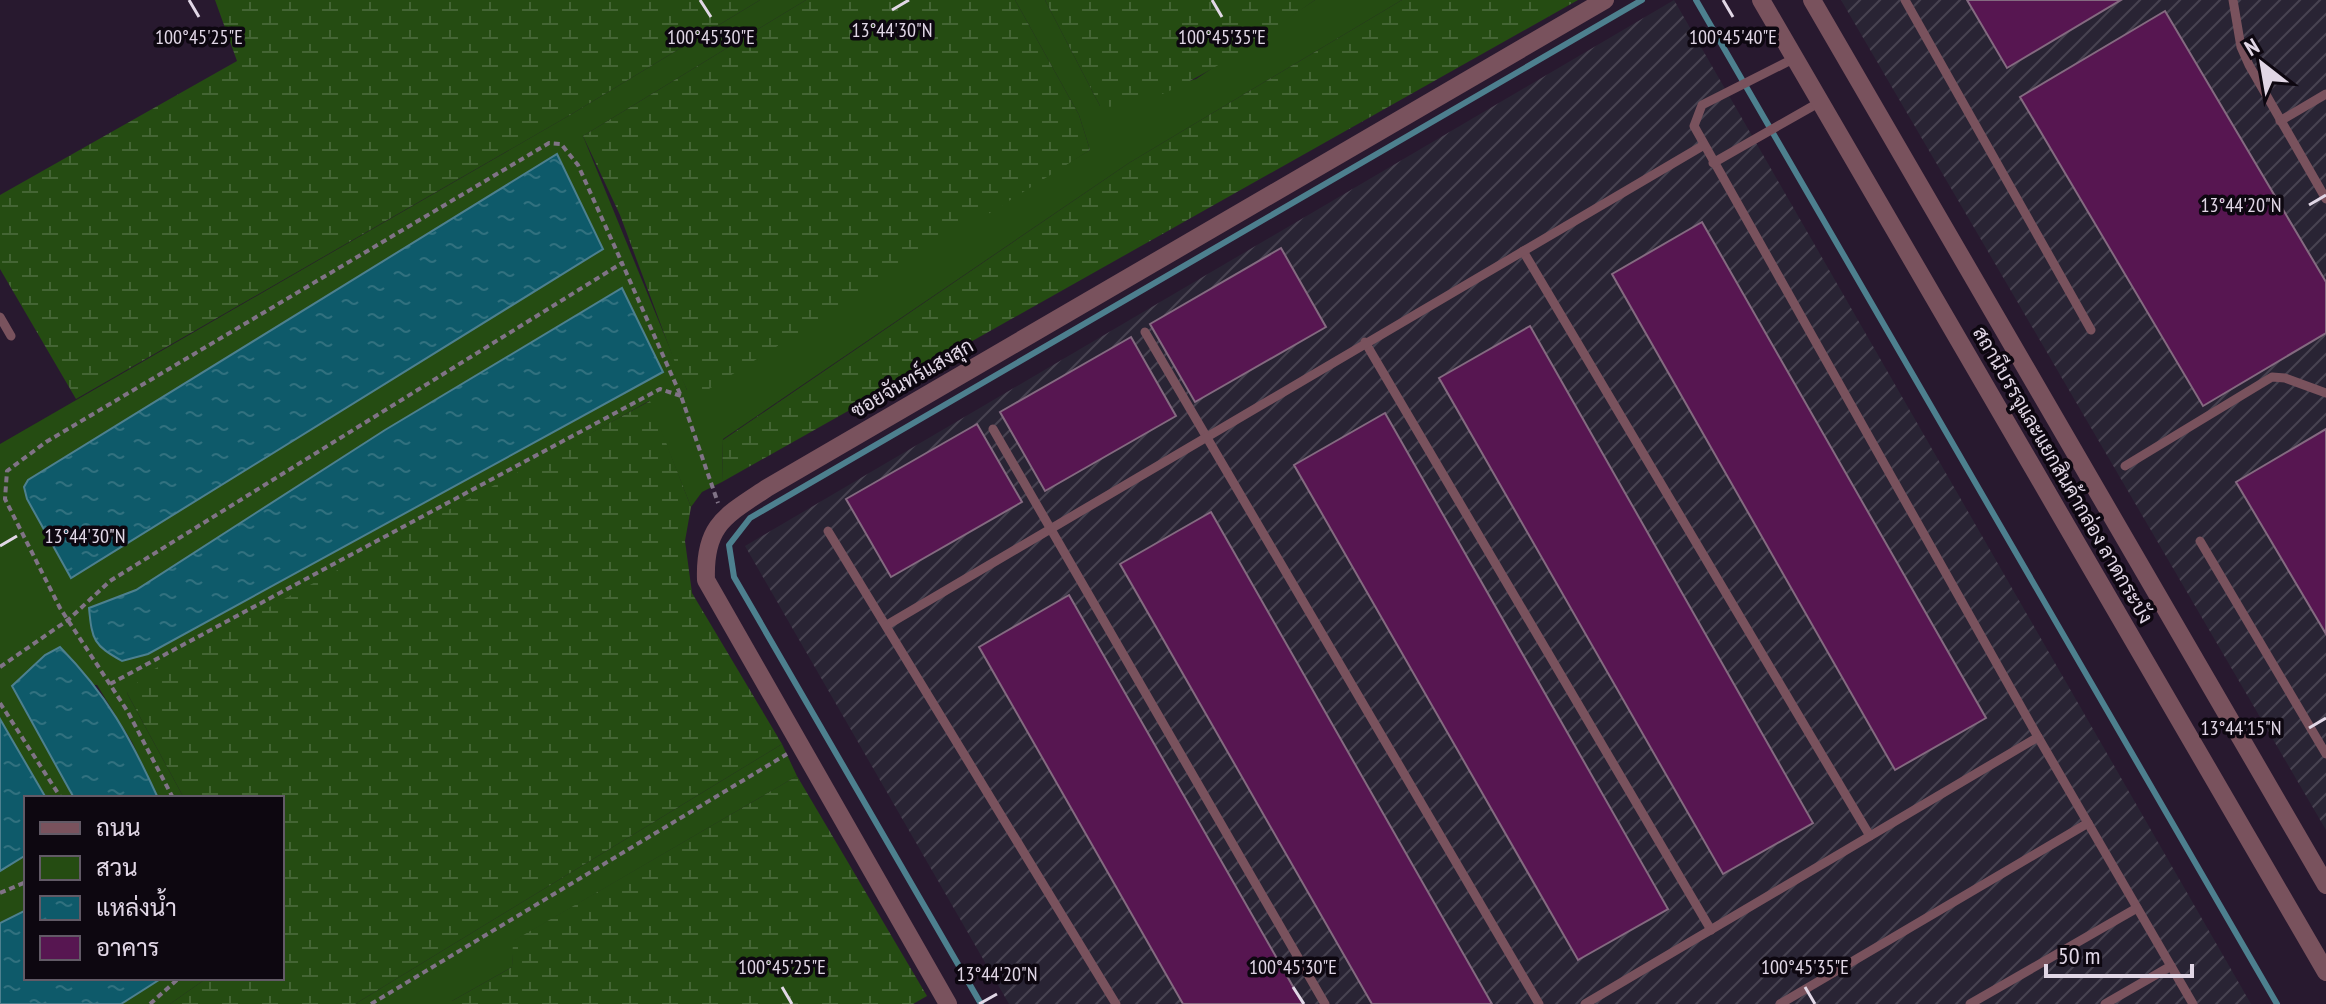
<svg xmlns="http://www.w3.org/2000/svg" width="2326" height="1004" font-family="'PT Sans Narrow',Sarabun,sans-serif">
<defs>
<pattern id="industrial-furrows" width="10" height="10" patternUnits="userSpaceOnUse" patternTransform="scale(2)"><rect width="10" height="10" fill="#292434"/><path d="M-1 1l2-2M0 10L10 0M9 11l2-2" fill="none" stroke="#484351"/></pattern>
<pattern id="wetland-marsh" width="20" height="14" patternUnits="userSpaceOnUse" patternTransform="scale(2)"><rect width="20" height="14" fill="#254c12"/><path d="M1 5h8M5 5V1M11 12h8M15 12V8" fill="none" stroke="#446534"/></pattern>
<pattern id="water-ripples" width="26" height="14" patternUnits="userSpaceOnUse" patternTransform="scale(2)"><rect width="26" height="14" fill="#0e5a6a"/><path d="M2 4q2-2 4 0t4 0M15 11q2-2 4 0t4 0" fill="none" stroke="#31717f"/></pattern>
</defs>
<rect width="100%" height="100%" fill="#28192f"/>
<g fill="url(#industrial-furrows)">
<path d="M 1674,0 L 2251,1004 L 1009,1004 L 745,546 Z"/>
<path d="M 1841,0 L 2326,0 L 2326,830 Z"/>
</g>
<g fill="#254c12" fill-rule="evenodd">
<path d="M 760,0 L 806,0 L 583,136 L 687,390 L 1090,150 L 1079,115 L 1015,0 L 1045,0 L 1100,106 L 1196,79 L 1315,0 L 1402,0 L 1129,163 L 723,439 L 722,482 L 702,492 L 691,507 L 649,401 L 127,693 L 184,798 L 158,798 L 132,742 L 97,685 L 12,687 L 74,798 L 46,798 L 0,719 L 0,444 L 570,115 ZM 557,154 L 602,250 L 71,578 L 27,499 L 24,487 L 28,480 ZM 622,288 L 91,631 L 89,608 L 136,590 L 385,430 Z"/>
<path d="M 782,744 L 797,776 L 514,941 L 512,967 L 452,1001 L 452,1004 L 355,1004 Z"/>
<path d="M 26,855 L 26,910 L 0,923 L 0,871 Z"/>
<path d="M 162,978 L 207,978 L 170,1004 L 121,1004 Z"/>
</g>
<g fill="url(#wetland-marsh)">
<path d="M 215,0 L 760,0 L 570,115 L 76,399 L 0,269 L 0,195 L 237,61 Z"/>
<path d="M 806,0 L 1015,0 L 1079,115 L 1090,150 L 701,394 L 687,390 L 677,368 L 620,215 L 583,136 Z"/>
<path d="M 1045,0 L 1315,0 C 1265,34 1160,115 1100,106 Z"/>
<path d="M 1402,0 L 1578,0 L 722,482 L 723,440 L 1129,163 Z"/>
<path d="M 650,401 L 691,507 L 685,541 L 692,593 L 782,744 L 355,1004 L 170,1004 L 207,978 L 282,978 L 282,798 L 184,798 L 127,693 L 147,673 Z"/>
<path d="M 797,776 L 927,996 L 913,1004 L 452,1004 L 452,1001 L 512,967 L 513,941 Z"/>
</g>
<g fill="url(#water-ripples)" stroke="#4d808f" stroke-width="2">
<path d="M 557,154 L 603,249 L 71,578 L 27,499 L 24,487 L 28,480 Z"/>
<path d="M 622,288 L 663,372 L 148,654 L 122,661 C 94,645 92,641 89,608 L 136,590 L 385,430 Z"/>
<path d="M 60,647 C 107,695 130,737 158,798 L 74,798 L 12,686 L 45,655 Z"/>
<path d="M 0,719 L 46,798 L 26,798 L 26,855 L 0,871 Z"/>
<path d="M 26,910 L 26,978 L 162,978 L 121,1004 L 0,1004 L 0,923 Z"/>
</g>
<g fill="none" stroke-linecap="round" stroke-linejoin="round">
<g stroke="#4d808f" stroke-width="6">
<path d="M 1696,0 L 2277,1004"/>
<path d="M 981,1004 L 734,577 L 729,545 L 750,518 L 1642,0"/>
</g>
</g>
<g fill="#571651" stroke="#846a80" stroke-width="2">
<path d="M 1967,0 L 2121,0 L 2007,68 Z"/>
<path d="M 2165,11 L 2326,282 L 2326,333 L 2203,406 L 2020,97 Z"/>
<path d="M 1702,222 L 1986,718 L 1895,770 L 1612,274 Z"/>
<path d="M 1281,248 L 1326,327 L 1195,402 L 1150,324 Z"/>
<path d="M 1530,326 L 1813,823 L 1723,874 L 1439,378 Z"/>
<path d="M 1131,337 L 1176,416 L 1045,491 L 1000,412 Z"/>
<path d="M 1385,413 L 1668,909 L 1578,960 L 1294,465 Z"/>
<path d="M 977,424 L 1022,502 L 891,577 L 846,499 Z"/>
<path d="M 2326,429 L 2326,634 L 2236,482 Z"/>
<path d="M 1211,512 L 1492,1004 L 1372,1004 L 1120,564 Z"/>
<path d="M 1069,595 L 1303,1004 L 1183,1004 L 979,647 Z"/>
</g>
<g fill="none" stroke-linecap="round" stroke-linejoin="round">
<g stroke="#807386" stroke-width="4" stroke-dasharray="6 4" stroke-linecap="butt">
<path d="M 0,667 L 68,620 L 110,581 L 622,263 L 681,396 L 718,503"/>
<path d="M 110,684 L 660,389 L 681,396"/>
<path d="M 0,703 L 61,798"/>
<path d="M 173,798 L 128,712 L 60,608 L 5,499 L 7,471 L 46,442 L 549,143 L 561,144 L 578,165 L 622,263"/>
<path d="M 0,893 L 26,882"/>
<path d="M 150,1004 L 179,978"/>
<path d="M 371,1004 L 787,754"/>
</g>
<g stroke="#79525d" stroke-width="9">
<path d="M 1905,0 L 2091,330"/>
<path d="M 2233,0 L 2241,47 L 2249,65 L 2326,199"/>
<path d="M 1795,58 L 1702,105 L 1694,126 L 2038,737 L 2193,1004"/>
<path d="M 2280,121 L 2326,94"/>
<path d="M 1713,163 L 1820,102"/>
<path d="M 1523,251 L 1870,836"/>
<path d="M 0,317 L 11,336"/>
<path d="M 1145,332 L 1539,1004"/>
<path d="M 1365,342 L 1711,930"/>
<path d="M 993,429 L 1325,1004"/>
<path d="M 2125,466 L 2272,377 L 2285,378 L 2326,393"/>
<path d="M 828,531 L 1116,1004"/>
<path d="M 2200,541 L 2326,754"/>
<path d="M 887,625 L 1704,145"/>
<path d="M 1585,1004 L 2038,737"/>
<path d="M 1780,1004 L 2088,823"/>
<path d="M 1970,1004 L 2137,908"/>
<path d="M 2105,1004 L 2171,966"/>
</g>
<g stroke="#79525d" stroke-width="18">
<path d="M 1761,0 L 2326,972"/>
<path d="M 1812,0 L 2326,885"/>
<path d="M 948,1004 L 706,580 C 704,525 725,516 767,488 L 1605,0"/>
</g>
</g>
<path fill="none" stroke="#e1d7e6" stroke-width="3" d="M 189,0 L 199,17M 700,0 L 711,17M 1212,0 L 1222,17M 1723,0 L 1733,17M 892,10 L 909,0M 2309,205 L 2326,195M 0,546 L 17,536M 2309,728 L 2326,718M 782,987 L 792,1004M 1293,987 L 1304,1004M 1805,987 L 1815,1004M 979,1004 L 997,994"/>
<g text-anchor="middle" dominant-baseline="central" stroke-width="7" stroke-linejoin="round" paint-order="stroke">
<g font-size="20" fill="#e1d7e6" stroke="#0d0710">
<text transform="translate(912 378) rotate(-30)">ซอยจันทร์แสงสุก</text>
<text transform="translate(2063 475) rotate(60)">สถานีบรรจุและแยกสินค้ากล่อง ลาดกระบัง</text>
</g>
</g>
<g font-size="20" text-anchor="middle" fill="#e1d7e6" stroke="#0d0710" stroke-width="7" stroke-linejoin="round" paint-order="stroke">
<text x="892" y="37">13°44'30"N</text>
<text x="199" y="44">100°45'25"E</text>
<text x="711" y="44">100°45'30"E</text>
<text x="1222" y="44">100°45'35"E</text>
<text x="1733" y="44">100°45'40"E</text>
<text x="2241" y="212">13°44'20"N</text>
<text x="85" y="543">13°44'30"N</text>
<text x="2241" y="735">13°44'15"N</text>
<text x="782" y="974">100°45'25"E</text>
<text x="1293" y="974">100°45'30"E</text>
<text x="1805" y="974">100°45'35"E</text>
<text x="997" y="981">13°44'20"N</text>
</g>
<rect x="24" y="796" width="260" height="184" fill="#0d0710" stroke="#625a66" stroke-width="2"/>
<rect x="40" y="822" width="40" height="12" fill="#79525d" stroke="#625a66" stroke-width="2"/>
<text x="96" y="836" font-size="24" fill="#e1d7e6">ถนน</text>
<rect x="40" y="856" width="40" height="24" fill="#254c12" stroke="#625a66" stroke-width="2"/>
<text x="96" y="876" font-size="24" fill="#e1d7e6">สวน</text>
<rect x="40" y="896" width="40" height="24" fill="url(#water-ripples)" stroke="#625a66" stroke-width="2"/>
<text x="96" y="916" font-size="24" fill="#e1d7e6">แหล่งน้ำ</text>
<rect x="40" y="936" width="40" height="24" fill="#571651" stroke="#625a66" stroke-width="2"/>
<text x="96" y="956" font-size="24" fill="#e1d7e6">อาคาร</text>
<g transform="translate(2262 64) rotate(329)" stroke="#0d0710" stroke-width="6" paint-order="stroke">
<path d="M0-6L14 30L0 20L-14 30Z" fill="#e1d7e6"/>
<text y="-12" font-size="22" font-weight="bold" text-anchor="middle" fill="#e1d7e6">N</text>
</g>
<path d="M2046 964v12h146v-12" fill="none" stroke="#e1d7e6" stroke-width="4"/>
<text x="2058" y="964" font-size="24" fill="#e1d7e6" stroke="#0d0710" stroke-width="6" paint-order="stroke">50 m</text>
</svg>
